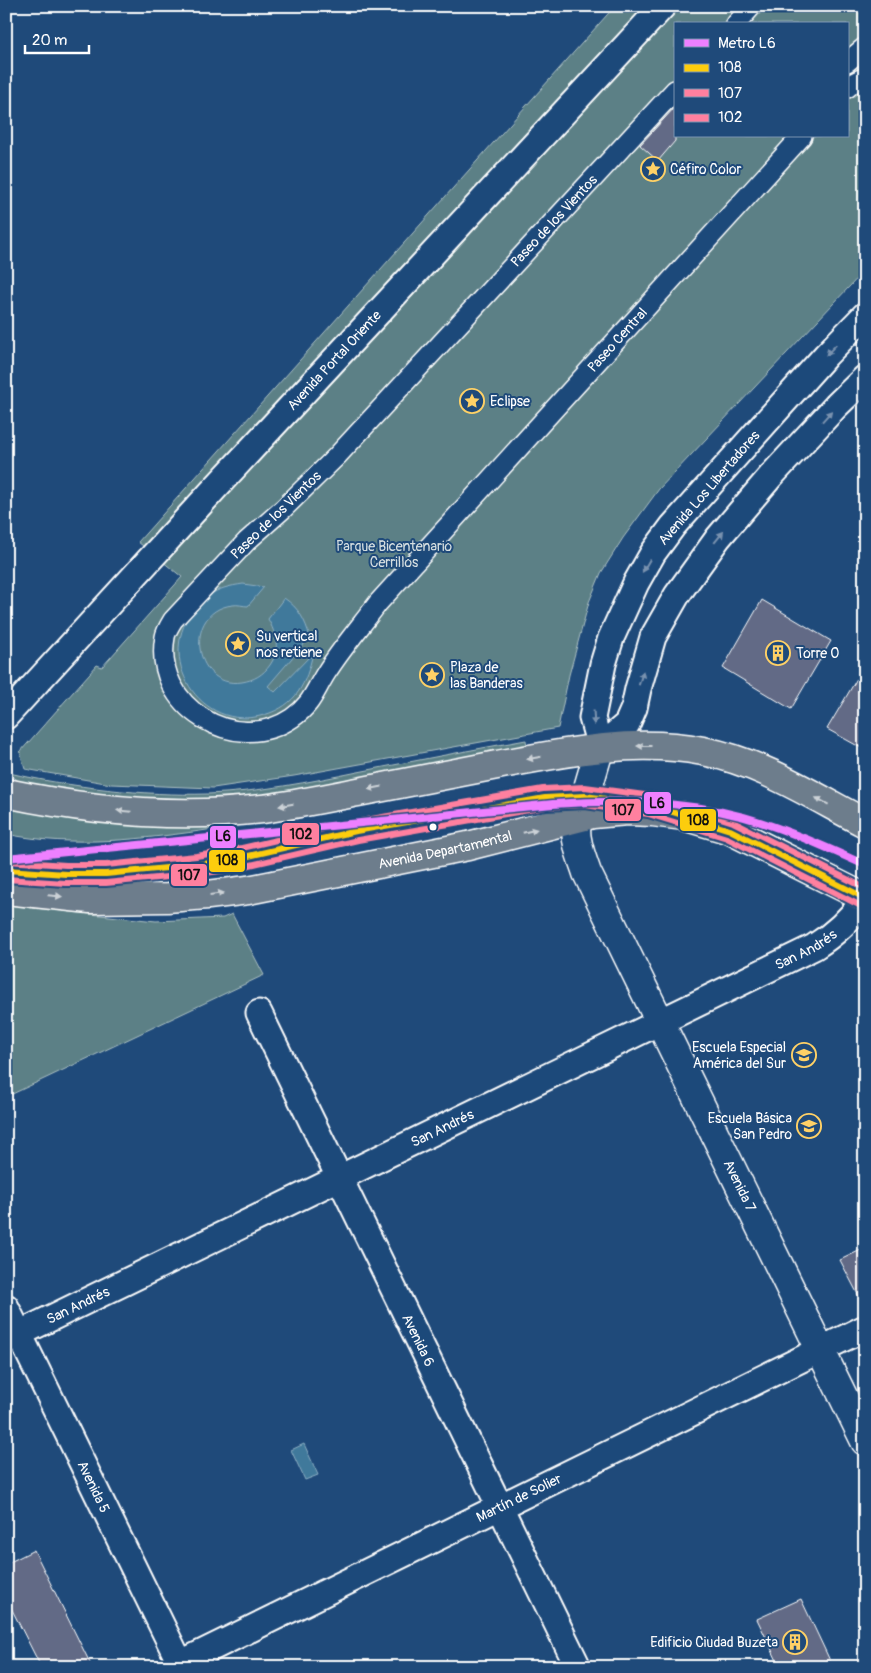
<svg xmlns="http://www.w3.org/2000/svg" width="871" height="1673" font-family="Pangolin,sans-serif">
<rect width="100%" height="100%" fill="#1f4a7a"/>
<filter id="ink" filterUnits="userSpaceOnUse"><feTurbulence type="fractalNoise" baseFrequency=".02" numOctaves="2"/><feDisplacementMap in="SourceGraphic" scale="10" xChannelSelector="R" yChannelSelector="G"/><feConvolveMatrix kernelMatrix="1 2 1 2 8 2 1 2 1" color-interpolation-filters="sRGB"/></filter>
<g filter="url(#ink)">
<g fill="#5b8086" stroke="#adc0c2" fill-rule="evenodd">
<path d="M 615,6 L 865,6 L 865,270 L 659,489 L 623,538 L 601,573 L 589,602 L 569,675 L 558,728 L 294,776 L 213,788 L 111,784 L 25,769 L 20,752 L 97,665 L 102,667 L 182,577 L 138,542 ZM 675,24 L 847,24 L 847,136 L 675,136 Z"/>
<path d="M 526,740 L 527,747 L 267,796 L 210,801 L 142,801 L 22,784 L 9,773 C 71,787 144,796 208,794 C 259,792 309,782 358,772 C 414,761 470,750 526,740 Z"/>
<path d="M 6,805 L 222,823 L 214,829 C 145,839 75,848 6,834 Z"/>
<path d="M 6,905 L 156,921 L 223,918 L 232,914 L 264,975 L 6,1097 Z"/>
</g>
<g fill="#41799b" stroke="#8dafc3">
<path d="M 243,584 L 264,587 L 248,606 C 243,606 238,604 233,605 C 182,610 193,690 242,682 C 254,680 263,675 270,665 C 281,649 276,634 268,619 L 284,598 C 299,608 305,620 310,637 L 268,686 L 275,692 L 313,653 C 306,684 297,705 264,715 C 200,734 152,656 196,607 C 203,599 214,591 224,588 C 230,586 237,585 243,584 Z"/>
<path d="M 304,1444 L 318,1475 L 305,1480 L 291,1450 Z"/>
</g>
<g fill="#626a86" stroke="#fff">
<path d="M 675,107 L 675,141 L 658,161 L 640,145 Z"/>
<path d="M 762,600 L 831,641 L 791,709 L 723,668 Z"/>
<path d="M 865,665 L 865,750 L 827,729 Z"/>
<path d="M 865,1248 L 865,1308 L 840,1260 Z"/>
<path d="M 34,1550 L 92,1667 L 41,1667 L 6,1598 L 6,1564 Z"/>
<path d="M 801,1599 L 833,1667 L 780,1667 L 757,1619 Z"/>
</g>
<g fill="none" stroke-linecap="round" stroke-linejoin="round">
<defs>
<g id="pedestrian">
<path d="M 736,24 L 752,6"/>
<path d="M 847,62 L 865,47"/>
<path d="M 847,88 L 853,83 L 865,77"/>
<path id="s1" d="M 675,90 L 337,456 L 283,509 L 247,541 L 173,620 C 170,625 166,631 165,637 C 152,706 235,757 292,718 C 312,704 314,692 326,673 C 341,649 361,626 378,603 L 802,136"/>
</g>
<g id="minor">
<path d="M 865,315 L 826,355 L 673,526 L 653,553 L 636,583 L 611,638 L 603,664 L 592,718 L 600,747 L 627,724 L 634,708 L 638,689 L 653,637 L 677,595 L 718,538 L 771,476 L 836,406 L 865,378"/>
<path id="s2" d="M 6,716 L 217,486 L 663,6"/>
<path id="s3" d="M 259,1013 L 578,1667"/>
<path id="s4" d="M 6,1307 L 182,1667"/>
<path id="s5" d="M 6,1340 L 814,947 C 835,934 850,920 865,899"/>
<path id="s6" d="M 173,1667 L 865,1328"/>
</g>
<g id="tertiary">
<path id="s7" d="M 600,747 L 576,829 C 576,845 582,858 587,873 L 865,1441"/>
</g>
<g id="primary">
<path d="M 6,793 C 91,811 176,819 262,809 C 294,805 326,798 358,792 C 404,783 451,774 497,765 C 566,752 634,738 703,751 C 761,762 813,796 865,823"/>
<path id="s8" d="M 6,890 L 90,899 L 167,898 L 208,895 L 248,890 L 468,846 L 593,814 L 627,811 L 652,812 L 683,816 L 730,830 L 865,898"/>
</g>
</defs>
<use href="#pedestrian" stroke="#fff" stroke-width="22"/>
<use href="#minor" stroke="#fff" stroke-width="29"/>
<use href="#tertiary" stroke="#fff" stroke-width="31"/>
<use href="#primary" stroke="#fff" stroke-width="31"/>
<use href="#pedestrian" stroke="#1f4a7a" stroke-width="19"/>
<use href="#minor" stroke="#1f4a7a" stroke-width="25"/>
<use href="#tertiary" stroke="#1f4a7a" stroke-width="28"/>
<use href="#primary" stroke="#6d7d8c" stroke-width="28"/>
<defs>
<path id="bus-1" d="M 6,870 L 66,874 L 106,874 L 197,865 L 231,860 L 356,831 L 545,798 L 585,796 L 650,805 L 730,830 L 865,898"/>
<path id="bus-2" d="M 6,879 L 65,883 L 106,883 L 198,874 L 233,869 L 358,840 L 546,807 L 585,805 L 648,814 L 727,838 L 861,906"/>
<path id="bus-3" d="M 7,861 L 66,865 L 106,865 L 196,856 L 229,851 L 354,822 L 543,789 L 585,787 L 652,796 L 733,822 L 865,888"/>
</defs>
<use href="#bus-1" stroke="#1f4a7a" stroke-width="10"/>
<use href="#bus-2" stroke="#1f4a7a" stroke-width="10"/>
<use href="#bus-3" stroke="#1f4a7a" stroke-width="10"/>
<use href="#bus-1" stroke="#fccd0d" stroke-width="6"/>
<use href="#bus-2" stroke="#ff809f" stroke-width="6"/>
<use href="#bus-3" stroke="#ff809f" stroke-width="6"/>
<defs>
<path id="metro-1" d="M 6,858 L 553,804 C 617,800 681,800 744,817 C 786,829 825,847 865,865"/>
</defs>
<use href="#metro-1" stroke="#1f4a7a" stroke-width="11"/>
<use href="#metro-1" stroke="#ee80ff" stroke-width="8"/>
</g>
<defs><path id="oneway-solid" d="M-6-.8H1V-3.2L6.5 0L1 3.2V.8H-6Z" transform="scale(1.25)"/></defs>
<g fill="#7992af">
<use href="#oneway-solid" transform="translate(831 350) rotate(134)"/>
<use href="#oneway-solid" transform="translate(827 416) rotate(-48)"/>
<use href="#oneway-solid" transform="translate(719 537) rotate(-51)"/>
<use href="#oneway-solid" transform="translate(646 566) rotate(120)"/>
<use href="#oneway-solid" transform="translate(641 678) rotate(-73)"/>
<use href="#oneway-solid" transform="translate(594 718) rotate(87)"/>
</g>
<g fill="#ccd2d7">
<use href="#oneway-solid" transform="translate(644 746) rotate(-180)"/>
<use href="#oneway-solid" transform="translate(534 758) rotate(170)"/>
<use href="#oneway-solid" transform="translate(375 788) rotate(169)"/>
<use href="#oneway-solid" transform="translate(822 801) rotate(-152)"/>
<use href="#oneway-solid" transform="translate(286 805) rotate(171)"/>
<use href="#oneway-solid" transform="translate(124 811) rotate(-175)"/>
<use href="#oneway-solid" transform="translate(530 831) rotate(-14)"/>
<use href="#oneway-solid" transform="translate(217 894) rotate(-8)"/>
<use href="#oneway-solid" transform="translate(55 896) rotate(5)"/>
</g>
</g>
<defs>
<symbol id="sight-ring" viewBox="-11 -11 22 22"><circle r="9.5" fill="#1f4a7a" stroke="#ffd166" stroke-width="1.5"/><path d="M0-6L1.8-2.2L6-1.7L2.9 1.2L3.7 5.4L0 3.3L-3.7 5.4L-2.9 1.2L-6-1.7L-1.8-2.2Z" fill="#ffd166"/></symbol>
<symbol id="building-ring" viewBox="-11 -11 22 22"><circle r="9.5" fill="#1f4a7a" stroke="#ffd166" stroke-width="1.5"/><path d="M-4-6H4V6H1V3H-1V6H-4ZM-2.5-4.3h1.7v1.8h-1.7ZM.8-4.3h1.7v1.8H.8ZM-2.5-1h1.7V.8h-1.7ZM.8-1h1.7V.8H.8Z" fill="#ffd166"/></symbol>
<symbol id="school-ring" viewBox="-11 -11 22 22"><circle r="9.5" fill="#1f4a7a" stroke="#ffd166" stroke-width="1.5"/><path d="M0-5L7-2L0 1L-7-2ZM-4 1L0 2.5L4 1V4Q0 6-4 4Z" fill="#ffd166"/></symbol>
</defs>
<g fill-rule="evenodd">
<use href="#sight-ring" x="639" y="155" width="28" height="28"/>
<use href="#sight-ring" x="458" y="387" width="28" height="28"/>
<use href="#sight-ring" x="224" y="630" width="28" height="28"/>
<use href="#building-ring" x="764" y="639" width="28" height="28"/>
<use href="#sight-ring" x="418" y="661" width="28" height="28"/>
<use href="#school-ring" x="790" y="1041" width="28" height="28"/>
<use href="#school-ring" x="795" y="1112" width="28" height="28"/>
<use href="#building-ring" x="781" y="1628" width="28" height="28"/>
</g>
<circle fill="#fff" stroke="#1f4a7a" stroke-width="2" cx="433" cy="827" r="4.5"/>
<g text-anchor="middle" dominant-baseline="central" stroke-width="4" stroke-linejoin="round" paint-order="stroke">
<g font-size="14" fill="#fff" stroke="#1f4a7a" text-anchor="start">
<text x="670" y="169">Céfiro Color</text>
<text x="490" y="401">Eclipse</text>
<text x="256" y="636">Su vertical<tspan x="256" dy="16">nos retiene</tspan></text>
<text x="796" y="653">Torre O</text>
<text x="450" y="667">Plaza de<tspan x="450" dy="16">las Banderas</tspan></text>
<text x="786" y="1047" text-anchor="end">Escuela Especial<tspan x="786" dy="16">América del Sur</tspan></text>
<text x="792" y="1118" text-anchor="end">Escuela Básica<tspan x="792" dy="16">San Pedro</tspan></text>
<text x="778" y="1642" text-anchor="end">Edificio Ciudad Buzeta</text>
</g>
<g font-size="14" fill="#fff" stroke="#1f4a7a">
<text transform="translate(554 221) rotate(-47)">Paseo de los Vientos</text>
<text stroke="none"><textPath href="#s1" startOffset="1439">Paseo Central</textPath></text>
<text stroke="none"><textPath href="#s2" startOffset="484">Avenida Portal Oriente</textPath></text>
<text transform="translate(709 488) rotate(-49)">Avenida Los Libertadores</text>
<text transform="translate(276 515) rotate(-44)">Paseo de los Vientos</text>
<text stroke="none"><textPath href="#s8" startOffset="444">Avenida Departamental</textPath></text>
<text stroke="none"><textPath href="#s5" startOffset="890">San Andrés</textPath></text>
<text stroke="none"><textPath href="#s5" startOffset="485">San Andrés</textPath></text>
<text stroke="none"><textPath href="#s7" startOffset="479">Avenida 7</textPath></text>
<text stroke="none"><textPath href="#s5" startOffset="80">San Andrés</textPath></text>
<text stroke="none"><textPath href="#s3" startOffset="364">Avenida 6</textPath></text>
<text stroke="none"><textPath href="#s4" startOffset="200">Avenida 5</textPath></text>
<text stroke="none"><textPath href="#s6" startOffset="385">Martín de Solier</textPath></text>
</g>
<g font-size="14" fill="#d6dfe1" stroke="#1f4a7a">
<text x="394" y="546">Parque Bicentenario<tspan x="394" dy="16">Cerrillos</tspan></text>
</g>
</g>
<g stroke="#1f4a7a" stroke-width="2">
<rect x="643" y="791" width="29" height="24" rx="5" fill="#ee80ff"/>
<rect x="604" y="798" width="38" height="24" rx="5" fill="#ff809f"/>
<rect x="679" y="808" width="38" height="24" rx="5" fill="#fccd0d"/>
<rect x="281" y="822" width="39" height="24" rx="5" fill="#ff809f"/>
<rect x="209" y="825" width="28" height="24" rx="5" fill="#ee80ff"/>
<rect x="208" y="849" width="38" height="24" rx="5" fill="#fccd0d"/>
<rect x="170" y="863" width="38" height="24" rx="5" fill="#ff809f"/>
</g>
<g font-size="14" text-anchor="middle" font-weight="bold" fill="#111">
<text x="657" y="808">L6</text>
<text x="623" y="815">107</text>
<text x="698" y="825">108</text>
<text x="301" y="839">102</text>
<text x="223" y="841">L6</text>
<text x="227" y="865">108</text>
<text x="189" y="880">107</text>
</g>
<rect width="871" height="1673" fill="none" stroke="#1f4a7a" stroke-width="25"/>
<rect x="12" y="12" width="846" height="1648" fill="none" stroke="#fff" stroke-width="2" filter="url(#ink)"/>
<rect x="674" y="22" width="175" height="115" fill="#1f4a7a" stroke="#7992af"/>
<rect x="684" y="39" width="25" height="8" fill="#ee80ff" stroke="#7992af"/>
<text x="718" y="48" font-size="15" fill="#ffffff">Metro L6</text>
<rect x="684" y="64" width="25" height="8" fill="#fccd0d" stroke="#7992af"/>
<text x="718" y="72" font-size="15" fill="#ffffff">108</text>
<rect x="684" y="89" width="25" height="8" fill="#ff809f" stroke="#7992af"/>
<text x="718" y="98" font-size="15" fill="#ffffff">107</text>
<rect x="684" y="114" width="25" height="8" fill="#ff809f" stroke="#7992af"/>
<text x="718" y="122" font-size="15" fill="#ffffff">102</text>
<path d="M25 45v8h64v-8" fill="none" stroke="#ffffff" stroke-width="2.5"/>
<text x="32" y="45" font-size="15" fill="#ffffff" stroke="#1f4a7a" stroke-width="4" paint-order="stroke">20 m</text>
</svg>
